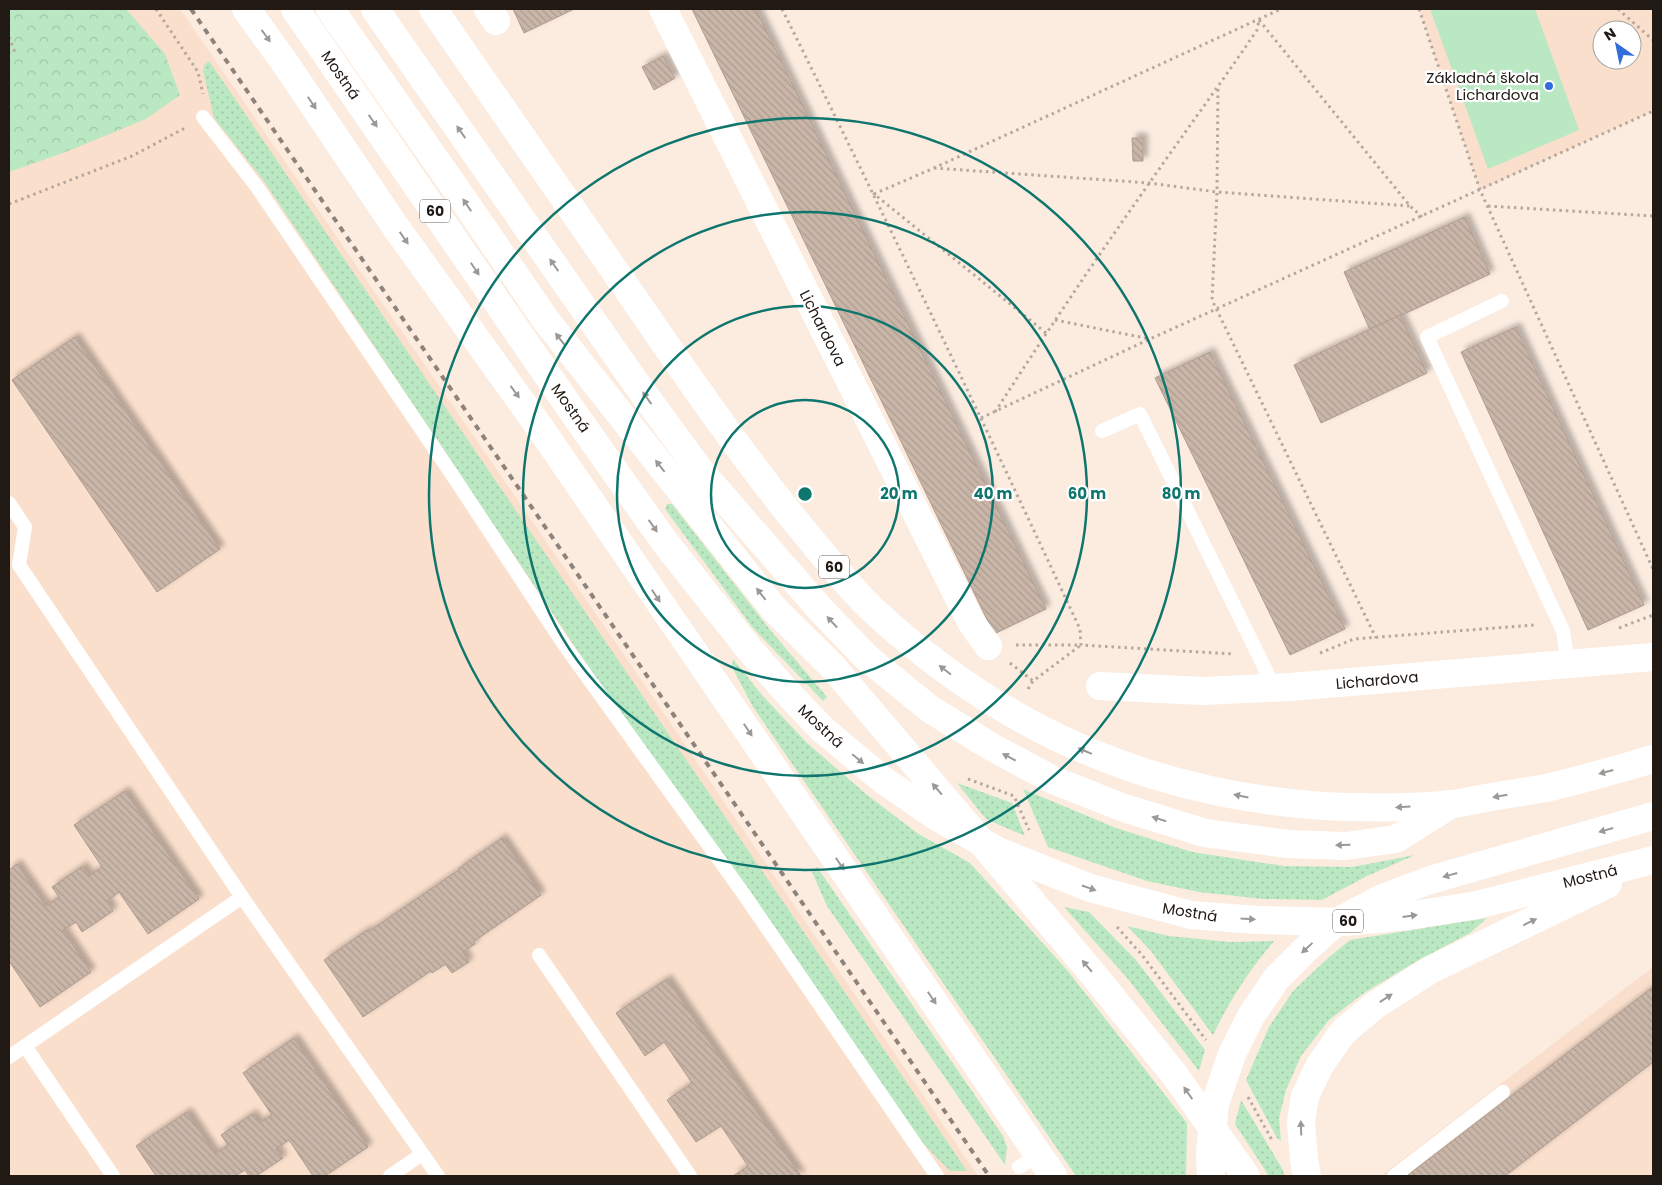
<svg xmlns="http://www.w3.org/2000/svg" width="1662" height="1185" font-family="Poppins,sans-serif">
<defs>
<pattern id="grass-dots" width="8" height="8" patternUnits="userSpaceOnUse" patternTransform="scale(1.25)"><rect width="8" height="8" fill="#bae8c2"/><path d="M2 2h.1M6 6h.1" fill="none" stroke="#a0c6a6" stroke-width="1.8" stroke-linecap="round"/></pattern>
<pattern id="park-crowns" width="20" height="18" patternUnits="userSpaceOnUse" patternTransform="scale(1.25)"><rect width="20" height="18" fill="#bae8c2"/><path d="M2 6a3 3 0 1 1 6 0M12 15a3 3 0 1 1 6 0" fill="none" stroke="#a0c6a6"/></pattern>
<pattern id="building-back-hatch" width="6" height="6" patternUnits="userSpaceOnUse" patternTransform="scale(1.25)"><rect width="6" height="6" fill="#c9b6a8"/><path d="M-1 5l2 2M0 0l6 6M5-1l2 2" fill="none" stroke="#ac9c90"/></pattern>
<filter id="shadow"><feDropShadow dx="4.5" dy="-4.5" stdDeviation="2.5" flood-color="#0004"/></filter>
</defs>
<rect width="100%" height="100%" fill="#fcece0"/>
<g fill="#fadfcc" fill-rule="evenodd">
<path d="M 9,9 L 180,9 L 642,681 L 978,1176 L 9,1176 Z"/>
<path d="M 1419,9 L 1653,9 L 1653,111 L 1480,190 ZM 1602,30 L 1632,30 L 1632,60 L 1602,60 Z"/>
<path d="M 1653,967 L 1653,1176 L 1381,1176 Z"/>
</g>
<g fill="url(#grass-dots)">
<path d="M 209,61 L 967,1171 L 950,1171 L 922,1142 L 618,711 L 264,181 L 214,118 L 203,70 L 205,64 Z"/>
<path d="M 667,504 L 672,504 L 771,631 L 827,697 L 823,701 L 753,628 L 665,509 Z"/>
<path d="M 733,659 L 762,695 L 806,742 L 866,794 L 917,833 L 970,863 L 1067,970 L 1187,1123 L 1186,1176 L 1076,1176 L 753,707 L 732,667 Z"/>
<path d="M 957,783 L 1012,803 L 1025,836 L 986,819 Z"/>
<path d="M 1023,789 L 1116,828 L 1192,852 L 1284,866 L 1352,867 L 1415,855 L 1367,876 L 1322,900 L 1263,899 L 1199,892 L 1147,881 L 1048,847 Z"/>
<path d="M 817,867 L 1003,1136 L 1007,1147 L 1005,1165 L 827,906 L 812,872 Z"/>
<path d="M 1064,907 L 1089,912 L 1136,960 L 1205,1050 L 1199,1071 L 1128,979 Z"/>
<path d="M 1487,918 L 1470,933 L 1417,961 L 1364,993 L 1329,1020 L 1301,1056 L 1286,1090 L 1279,1118 L 1281,1141 L 1277,1138 L 1246,1080 L 1269,1027 L 1293,991 L 1327,959 L 1350,940 Z"/>
<path d="M 1127,926 L 1169,936 L 1230,942 L 1274,941 C 1248,972 1231,998 1213,1035 L 1151,951 Z"/>
<path d="M 1241,1100 L 1283,1170 L 1284,1176 L 1269,1176 L 1235,1124 Z"/>
</g>
<path fill="url(#park-crowns)" d="M 9,9 L 126,9 L 165,54 L 180,95 L 146,119 L 63,153 L 9,172 Z"/>
<path fill="#bae8c2" d="M 1430,9 L 1535,9 L 1579,130 L 1488,169 Z"/>
<g fill="url(#building-back-hatch)" stroke="#af9c8f" filter="url(#shadow)">
<path d="M 513,9 L 574,9 L 524,33 Z"/>
<path d="M 692,9 L 756,9 L 1046,609 L 994,634 Z"/>
<path d="M 663,56 L 675,78 L 654,90 L 642,67 Z"/>
<path d="M 1132,138 L 1143,138 L 1143,161 L 1133,161 Z"/>
<path d="M 1465,217 L 1490,274 L 1370,330 L 1344,272 Z"/>
<path d="M 1400,315 L 1427,373 L 1321,423 L 1294,365 Z"/>
<path d="M 1516,327 L 1644,605 L 1588,630 L 1461,352 Z"/>
<path d="M 75,337 L 220,549 L 157,592 L 12,380 Z"/>
<path d="M 1210,352 L 1345,629 L 1290,655 L 1155,378 Z"/>
<path d="M 125,791 L 199,899 L 148,934 L 119,892 L 107,901 L 113,911 L 82,932 L 76,922 L 63,930 L 91,972 L 40,1007 L 9,961 L 9,870 L 17,864 L 46,906 L 59,897 L 52,887 L 83,866 L 89,876 L 102,867 L 74,825 Z"/>
<path d="M 502,838 L 541,895 L 473,942 L 475,944 L 463,952 L 469,962 L 452,973 L 446,965 L 444,965 L 432,973 L 431,971 L 363,1017 L 324,960 L 367,930 L 368,932 L 460,869 L 459,868 Z"/>
<path d="M 667,979 L 801,1176 L 733,1176 L 748,1166 L 721,1126 L 696,1142 L 667,1100 L 692,1083 L 664,1042 L 645,1056 L 616,1013 Z"/>
<path d="M 1653,987 L 1653,1062 L 1505,1176 L 1407,1176 Z"/>
<path d="M 294,1038 L 368,1147 L 325,1176 L 313,1176 L 289,1140 L 276,1149 L 283,1158 L 256,1176 L 249,1176 L 245,1170 L 235,1176 L 156,1176 L 136,1146 L 187,1112 L 215,1154 L 228,1145 L 221,1135 L 252,1114 L 259,1123 L 272,1115 L 243,1073 Z"/>
</g>
<g fill="none" stroke-linecap="round" stroke-linejoin="round">
<g stroke="#b5a89e" stroke-width="3" stroke-dasharray="2.5 4" stroke-linecap="butt">
<path d="M 156,9 L 198,72 L 203,94"/>
<path d="M 782,9 C 884,214 983,421 1080,629 L 1081,645 L 1233,654"/>
<path d="M 1419,9 L 1480,190 L 1653,569"/>
<path d="M 1618,9 L 1653,40"/>
<path d="M 1259,20 L 1410,206 L 1422,217"/>
<path d="M 9,37 L 16,55"/>
<path d="M 1218,89 L 1217,192 L 1212,300 L 1376,638"/>
<path d="M 934,168 L 1149,183 L 1217,192 L 1410,206"/>
<path d="M 9,204 L 132,156 L 185,128"/>
<path d="M 1488,206 L 1653,216"/>
<path d="M 1055,320 L 1150,339"/>
<path d="M 1046,333 L 874,194 L 934,168 L 1281,9"/>
<path d="M 995,412 C 1044,336 1095,260 1148,185 C 1184,133 1222,82 1257,30 L 1259,20"/>
<path d="M 981,418 L 1150,339 L 1653,111"/>
<path d="M 1619,628 L 1653,615"/>
<path d="M 1016,645 L 1080,645"/>
<path d="M 1320,653 L 1354,639 L 1535,625"/>
<path d="M 1010,663 L 1033,681"/>
<path d="M 1028,689 L 1033,681 L 1081,645"/>
<path d="M 968,779 L 1014,796 L 1029,830"/>
<path d="M 1117,927 L 1142,955 L 1206,1040"/>
<path d="M 1248,1097 L 1272,1140"/>
</g>
<g stroke="#fff" stroke-width="14">
<path d="M 203,117 L 257,187 L 451,473 L 565,646 L 743,893 L 937,1176"/>
<path d="M 1502,301 L 1427,337 L 1563,631 L 1568,663"/>
<path d="M 1102,431 L 1140,414 L 1274,687"/>
<path d="M 9,503 L 25,527 L 19,565 L 242,897 L 438,1176"/>
<path d="M 539,955 L 690,1176"/>
<path d="M 25,1046 L 242,897"/>
<path d="M 9,1057 L 25,1046 L 113,1176"/>
<path d="M 1019,1167 L 1039,1155"/>
<path d="M 390,1176 L 422,1154"/>
<path d="M 1394,1176 L 1503,1092"/>
</g>
<g stroke="#fff" stroke-width="28">
<path d="M 488,9 L 496,21"/>
<path d="M 663,9 L 971,622 L 988,646"/>
<path d="M 1100,686 L 1202,691 L 1290,687 L 1653,657"/>
</g>
<g stroke="#fff" stroke-width="28">
<path d="M 246,9 L 285,63 L 395,226 L 543,432 L 1053,1176"/>
<path d="M 295,9 L 575,415 L 664,541 L 750,650 L 786,691 L 822,729 L 883,780 L 937,817 L 998,851 L 1090,888 L 1191,915 L 1258,920 L 1344,922 L 1408,916 L 1477,905 L 1653,860"/>
<path d="M 330,9 L 465,202 L 545,319 L 775,610 L 832,666 L 1088,968 L 1174,1074 L 1246,1176"/>
<path d="M 375,9 L 633,379 L 717,494"/>
<path d="M 433,9 C 504,111 575,214 646,316 C 698,392 752,469 811,540 C 831,564 851,590 874,611 C 1008,735 1166,801 1348,807 C 1383,808 1418,808 1452,804 C 1465,803 1478,799 1491,797 C 1509,794 1528,791 1546,788 C 1582,780 1618,769 1653,759"/>
<path d="M 708,480 L 820,609 L 866,657 L 930,709 L 990,746 L 1053,780 L 1124,808 L 1205,833 L 1288,844 L 1346,846 L 1396,839 L 1450,805"/>
<path d="M 1211,1176 L 1210,1152 L 1215,1104 L 1232,1054 L 1251,1016 L 1276,979 L 1307,948 L 1335,923 L 1380,899 L 1430,880 L 1653,816"/>
<path d="M 1307,1176 L 1304,1160 L 1301,1122 L 1305,1096 L 1320,1065 L 1343,1032 L 1374,1006 L 1430,970 L 1608,884"/>
</g>
<path stroke="#8e827a" stroke-width="4" stroke-dasharray="6 6" stroke-linecap="butt" d="M 191,9 L 989,1176"/>
</g>
<defs><path id="oneway-solid" d="M-6-.8H1V-3.2L6.5 0L1 3.2V.8H-6Z" transform="scale(1.25)"/></defs>
<g fill="#9b9895">
<use href="#oneway-solid" transform="translate(266 36) rotate(54)"/>
<use href="#oneway-solid" transform="translate(312 103) rotate(56)"/>
<use href="#oneway-solid" transform="translate(373 121) rotate(55)"/>
<use href="#oneway-solid" transform="translate(461 132) rotate(-125)"/>
<use href="#oneway-solid" transform="translate(467 205) rotate(-124)"/>
<use href="#oneway-solid" transform="translate(404 238) rotate(55)"/>
<use href="#oneway-solid" transform="translate(554 265) rotate(-125)"/>
<use href="#oneway-solid" transform="translate(475 269) rotate(56)"/>
<use href="#oneway-solid" transform="translate(560 339) rotate(-128)"/>
<use href="#oneway-solid" transform="translate(515 392) rotate(54)"/>
<use href="#oneway-solid" transform="translate(647 398) rotate(-126)"/>
<use href="#oneway-solid" transform="translate(660 466) rotate(-128)"/>
<use href="#oneway-solid" transform="translate(653 526) rotate(55)"/>
<use href="#oneway-solid" transform="translate(761 594) rotate(-128)"/>
<use href="#oneway-solid" transform="translate(656 596) rotate(56)"/>
<use href="#oneway-solid" transform="translate(832 622) rotate(-133)"/>
<use href="#oneway-solid" transform="translate(945 670) rotate(-143)"/>
<use href="#oneway-solid" transform="translate(748 730) rotate(56)"/>
<use href="#oneway-solid" transform="translate(1085 751) rotate(-157)"/>
<use href="#oneway-solid" transform="translate(1009 757) rotate(-152)"/>
<use href="#oneway-solid" transform="translate(858 759) rotate(40)"/>
<use href="#oneway-solid" transform="translate(1606 772) rotate(165)"/>
<use href="#oneway-solid" transform="translate(937 789) rotate(-131)"/>
<use href="#oneway-solid" transform="translate(1241 796) rotate(-168)"/>
<use href="#oneway-solid" transform="translate(1500 796) rotate(170)"/>
<use href="#oneway-solid" transform="translate(1403 807) rotate(177)"/>
<use href="#oneway-solid" transform="translate(1159 819) rotate(-163)"/>
<use href="#oneway-solid" transform="translate(1606 830) rotate(164)"/>
<use href="#oneway-solid" transform="translate(1343 845) rotate(179)"/>
<use href="#oneway-solid" transform="translate(840 864) rotate(56)"/>
<use href="#oneway-solid" transform="translate(1450 875) rotate(164)"/>
<use href="#oneway-solid" transform="translate(1089 888) rotate(19)"/>
<use href="#oneway-solid" transform="translate(1410 916) rotate(-8)"/>
<use href="#oneway-solid" transform="translate(1248 919) rotate(4)"/>
<use href="#oneway-solid" transform="translate(1530 922) rotate(-26)"/>
<use href="#oneway-solid" transform="translate(1307 948) rotate(137)"/>
<use href="#oneway-solid" transform="translate(1087 966) rotate(-130)"/>
<use href="#oneway-solid" transform="translate(932 998) rotate(56)"/>
<use href="#oneway-solid" transform="translate(1386 998) rotate(-33)"/>
<use href="#oneway-solid" transform="translate(1188 1093) rotate(-125)"/>
<use href="#oneway-solid" transform="translate(1301 1128) rotate(-92)"/>
</g>
<g fill="none" stroke="#0f766e" stroke-width="2.5">
<circle cx="805" cy="494" r="94"/>
<circle cx="805" cy="494" r="188"/>
<circle cx="805" cy="494" r="282"/>
<circle cx="805" cy="494" r="376"/>
</g>
<circle fill="#316ddb" stroke="#fff" stroke-width="2" cx="1549" cy="86" r="5"/>
<g text-anchor="middle" dominant-baseline="central" stroke-width="4.5" stroke-linejoin="round" paint-order="stroke">
<g fill="#fff" stroke="#635e5a" stroke-width="1">
<rect x="420" y="199.5" width="30" height="23" rx="4"/>
<rect x="819" y="555.5" width="30" height="23" rx="4"/>
<rect x="1333" y="909.5" width="30" height="23" rx="4"/>
</g>
<g font-size="14" font-weight="bold" fill="#201914">
<text x="435" y="211">60</text>
<text x="834" y="567">60</text>
<text x="1348" y="921">60</text>
</g>
<g font-size="15" fill="#201914" stroke="#fff">
<text transform="translate(341 75) rotate(55)">Mostná</text>
<text transform="translate(823 328) rotate(63)">Lichardova</text>
<text transform="translate(571 408) rotate(55)">Mostná</text>
<text transform="translate(1377 680) rotate(-5)">Lichardova</text>
<text transform="translate(821 726) rotate(43)">Mostná</text>
<text transform="translate(1590 876) rotate(-14)">Mostná</text>
<text transform="translate(1190 912) rotate(9)">Mostná</text>
</g>
<g font-size="15" fill="#201914" stroke="#fff" text-anchor="end">
<text x="1539" y="77">Základná škola<tspan x="1539" dy="17">Lichardova</tspan></text>
</g>
</g>
<circle cx="805" cy="494" r="8" fill="#0f766e" stroke="#fff" stroke-width="2.5"/>
<g font-size="15" text-anchor="middle" font-weight="bold" fill="#0f766e" stroke="#fff" stroke-width="4.5" stroke-linejoin="round" paint-order="stroke">
<text x="899" y="499">20 m</text>
<text x="993" y="499">40 m</text>
<text x="1087" y="499">60 m</text>
<text x="1181" y="499">80 m</text>
</g>
<rect width="1662" height="1185" fill="none" stroke="#201914" stroke-width="20"/>
<g transform="translate(1617 45) rotate(327)"><circle r="24" fill="#ffffff" stroke="#a6a3a1"/>
<path d="M0-4L9 19L0 12L-9 19Z" fill="#316ddb"/>
<text y="-8" font-size="14" font-weight="bold" text-anchor="middle" fill="#201914">N</text>
</g>
</svg>
